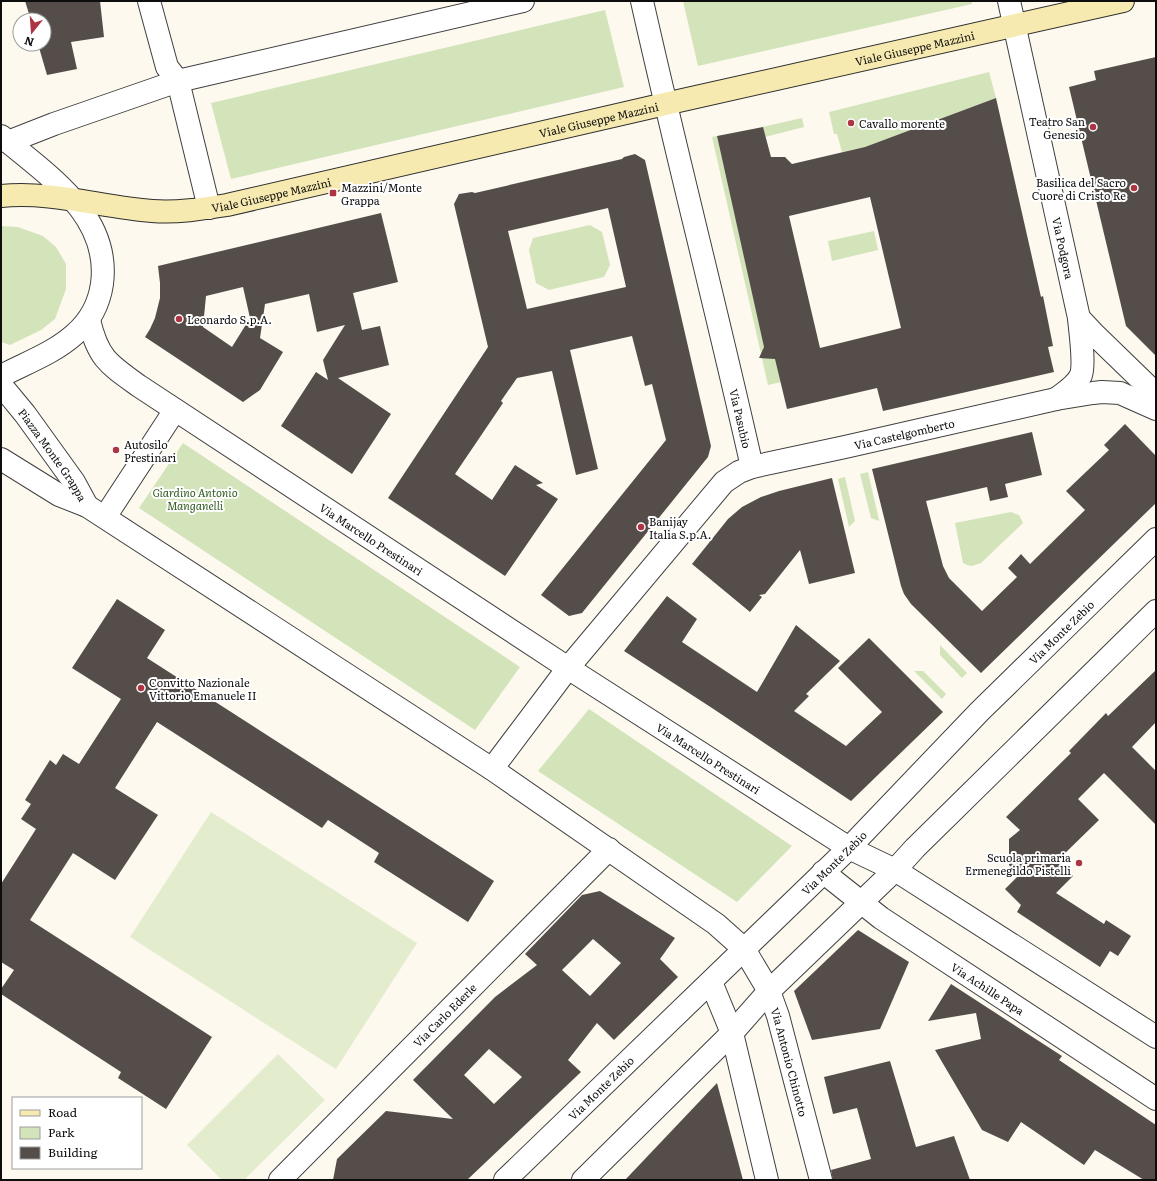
<svg xmlns="http://www.w3.org/2000/svg" width="1157" height="1181" font-family="Literata,serif">
<rect width="100%" height="100%" fill="#fdf9ee"/>
<g fill="#d3e4bb">
<path d="M 683,1 L 972,1 L 972,4 L 698,66 Z"/>
<path d="M 605,10 L 624,87 L 231,179 L 211,103 Z"/>
<path d="M 989,72 L 996,98 L 865,147 L 842,152 L 837,134 L 834,134 L 829,112 Z"/>
<path d="M 802,118 L 804,127 L 765,137 L 762,127 Z"/>
<path d="M 717,136 L 765,349 L 776,357 L 781,382 L 768,385 L 712,137 Z"/>
<path d="M 590,225 L 602,232 L 610,265 L 604,277 L 549,290 L 536,283 L 529,250 L 533,238 Z"/>
<path d="M 1,226 L 18,227 L 43,236 L 56,247 L 66,264 L 66,289 L 55,319 L 41,330 L 10,345 L 1,342 Z"/>
<path d="M 874,231 L 878,250 L 832,261 L 828,241 Z"/>
<path d="M 183,443 L 520,667 L 475,730 L 139,508 Z"/>
<path d="M 868,472 L 879,520 L 879,521 L 871,518 L 860,474 Z"/>
<path d="M 845,477 L 855,521 L 849,527 L 838,479 Z"/>
<path d="M 1011,512 L 1019,515 L 1023,523 L 981,563 L 972,566 L 967,565 L 963,563 L 955,523 Z"/>
<path d="M 940,645 L 967,673 L 962,678 L 940,655 Z"/>
<path d="M 914,671 L 923,671 L 946,694 L 942,699 Z"/>
<path d="M 589,709 L 792,846 L 737,902 L 538,771 Z"/>
</g>
<g fill="#e3eccc">
<path d="M 211,812 L 417,943 L 336,1069 L 130,937 Z"/>
<path d="M 278,1054 L 325,1100 L 244,1180 L 222,1180 L 187,1145 Z"/>
</g>
<g fill="#544d4a" fill-rule="evenodd">
<path d="M 25,1 L 100,1 L 104,37 L 71,42 L 77,69 L 47,75 L 38,44 L 44,44 L 44,20 L 31,20 Z"/>
<path d="M 1156,57 L 1156,356 L 1126,326 L 1069,87 L 1096,80 L 1094,71 Z"/>
<path d="M 996,98 L 1041,297 L 1043,296 L 1053,346 L 1048,347 L 1054,372 L 883,411 L 877,388 L 787,409 L 775,359 L 759,358 L 764,347 L 717,136 L 763,127 L 771,157 L 785,157 L 792,164 L 865,147 ZM 870,197 L 901,328 L 820,348 L 789,216 Z"/>
<path d="M 635,154 L 645,160 L 711,446 L 708,457 L 582,613 L 569,616 L 541,595 L 666,440 L 652,384 L 645,386 L 632,336 L 570,350 L 598,469 L 576,475 L 552,371 L 517,378 L 501,401 L 503,403 L 455,474 L 492,500 L 515,465 L 543,483 L 536,485 L 558,499 L 505,576 L 388,498 L 488,347 L 454,204 L 459,194 L 472,192 L 475,193 L 622,159 L 624,157 ZM 608,208 L 626,287 L 527,309 L 508,231 Z"/>
<path d="M 381,213 L 398,282 L 353,293 L 362,330 L 380,326 L 389,365 L 338,378 L 391,414 L 352,474 L 281,426 L 316,372 L 328,380 L 323,360 L 345,325 L 317,332 L 309,294 L 265,304 L 260,338 L 283,352 L 260,390 L 243,402 L 145,337 L 150,329 L 155,318 L 160,298 L 160,283 L 158,266 ZM 243,287 L 250,318 L 232,347 L 203,327 L 206,296 Z"/>
<path d="M 1125,424 L 1156,456 L 1156,503 L 981,673 L 911,604 L 904,594 L 901,586 L 872,469 L 1032,432 L 1042,475 L 1005,484 L 1008,497 L 990,501 L 987,487 L 926,501 L 943,566 L 949,578 L 982,611 L 1017,577 L 1008,568 L 1021,554 L 1030,564 L 1085,510 L 1066,491 L 1109,450 L 1104,445 Z"/>
<path d="M 832,478 L 855,573 L 809,584 L 800,550 L 765,594 L 759,595 L 762,597 L 750,612 L 692,564 L 728,519 L 742,507 L 761,497 L 779,491 Z"/>
<path d="M 667,596 L 697,619 L 682,642 L 757,692 L 796,625 L 840,661 L 806,694 L 809,696 L 794,711 L 846,746 L 882,712 L 838,668 L 869,638 L 943,712 L 851,801 L 712,708 L 624,651 Z"/>
<path d="M 117,599 L 165,630 L 147,658 L 494,881 L 468,922 L 374,862 L 379,853 L 328,820 L 322,828 L 157,722 L 115,788 L 158,815 L 115,880 L 73,853 L 30,920 L 212,1037 L 166,1109 L 118,1078 L 121,1072 L 1,994 L 1,989 L 14,970 L 1,962 L 1,884 L 36,829 L 21,819 L 31,804 L 25,800 L 50,760 L 56,765 L 63,754 L 79,764 L 121,699 L 72,668 Z"/>
<path d="M 1156,670 L 1156,722 L 1132,747 L 1156,771 L 1156,825 L 1104,773 L 1078,799 L 1099,820 L 1058,860 L 1073,876 L 1056,893 L 1104,924 L 1106,920 L 1131,936 L 1118,956 L 1110,951 L 1100,967 L 1017,912 L 1021,905 L 1005,889 L 1019,875 L 1009,865 L 1009,839 L 1020,830 L 1006,817 L 1071,753 L 1069,751 L 1106,713 L 1108,716 Z"/>
<path d="M 600,891 L 675,938 L 660,959 L 678,977 L 614,1040 L 597,1023 L 568,1060 L 581,1072 L 467,1180 L 333,1180 L 337,1159 L 386,1111 L 453,1119 L 413,1080 L 495,997 L 537,965 L 525,954 L 582,895 ZM 593,939 L 621,963 L 590,996 L 562,970 ZM 489,1049 L 522,1077 L 494,1104 L 464,1075 Z"/>
<path d="M 858,930 L 909,962 L 880,1029 L 812,1040 L 794,991 Z"/>
<path d="M 951,984 L 1062,1056 L 1059,1060 L 1156,1125 L 1156,1180 L 1144,1180 L 1095,1150 L 1084,1165 L 1021,1122 L 1008,1142 L 982,1130 L 935,1050 L 981,1039 L 976,1013 L 928,1021 Z"/>
<path d="M 890,1061 L 916,1147 L 954,1136 L 970,1180 L 833,1180 L 831,1170 L 871,1159 L 857,1108 L 833,1114 L 824,1077 Z"/>
<path d="M 717,1083 L 743,1180 L 625,1180 Z"/>
</g>
<g fill="none" stroke-linecap="round" stroke-linejoin="round">
<defs>
<g id="street">
<path d="M 149,1 L 167,67 L 178,81 L 209,208"/>
<path id="s1" d="M 642,1 C 677,157 717,311 752,467"/>
<path id="s2" d="M 1009,1 L 1079,318 C 1080,331 1085,363 1081,375 C 1076,386 1065,392 1056,399"/>
<path d="M 1,136 C 47,175 111,215 102,284 C 99,304 90,321 75,334 C 54,353 26,363 1,376"/>
<path d="M 8,142 L 54,124 L 178,81 L 523,1"/>
<path d="M 1079,318 L 1095,335 L 1156,394"/>
<path id="s3" d="M 89,320 C 98,358 108,364 139,386 L 568,668 L 849,848 L 895,870 L 1156,1037"/>
<path id="s4" d="M 1,385 L 25,414 L 74,482 L 87,506"/>
<path id="s5" d="M 1,459 L 59,495 L 87,506 L 492,769 L 716,924 L 744,949 L 769,991 L 778,1016 L 821,1180"/>
<path d="M 105,517 L 175,410"/>
<path id="s6" d="M 492,769 L 568,668 L 724,482 L 739,472 L 752,467 L 845,447 L 1056,399 L 1093,393 L 1102,392 L 1120,393 L 1156,409"/>
<path id="s7" d="M 823,872 L 881,918 L 1156,1099"/>
<path d="M 711,982 L 732,1033 L 767,1180"/>
<path id="s8" d="M 280,1180 L 609,849"/>
<path id="s9" d="M 505,1180 L 849,848 L 980,711 L 1156,539"/>
<path d="M 583,1180 L 732,1033 L 769,991 L 895,870 L 915,848 L 1156,611"/>
</g>
<g id="secondary">
<path id="s10" d="M 1,196 C 52,191 101,207 152,211 C 177,213 202,209 227,205 L 665,104 L 1123,1"/>
</g>
</defs>
<use href="#street" stroke="#404040" stroke-width="24"/>
<use href="#secondary" stroke="#2f2f2f" stroke-width="24"/>
<use href="#street" stroke="#fff" stroke-width="22"/>
<use href="#secondary" stroke="#f6eab0" stroke-width="22"/>
</g>
<g fill="#ad3442" stroke="#fff" stroke-width="1.5">
<circle cx="851" cy="123" r="4"/>
<circle cx="1093" cy="127" r="4"/>
<circle cx="1134" cy="188" r="4"/>
<rect x="329" y="189" width="8" height="8" rx="2"/>
<circle cx="179" cy="319" r="4"/>
<circle cx="116" cy="450" r="4"/>
<circle cx="641" cy="527" r="4"/>
<circle cx="141" cy="688" r="4"/>
<circle cx="1079" cy="863" r="4"/>
</g>
<g text-anchor="middle" dominant-baseline="central" stroke-width="4" stroke-linejoin="round" paint-order="stroke">
<g font-size="11" fill="#0d0d0d" stroke="#fff">
<text stroke="none"><textPath href="#s10" startOffset="933">Viale Giuseppe Mazzini</textPath></text>
<text stroke="none"><textPath href="#s10" startOffset="609">Viale Giuseppe Mazzini</textPath></text>
<text stroke="none"><textPath href="#s10" startOffset="273">Viale Giuseppe Mazzini</textPath></text>
<text stroke="none"><textPath href="#s2" startOffset="253">Via Podgora</textPath></text>
<text stroke="none"><textPath href="#s1" startOffset="429">Via Pasubio</textPath></text>
<text stroke="none"><textPath href="#s6" startOffset="557">Via Castelgomberto</textPath></text>
<text stroke="none"><textPath href="#s4" startOffset="87">Piazza Monte Grappa</textPath></text>
<text stroke="none"><textPath href="#s3" startOffset="364">Via Marcello Prestinari</textPath></text>
<text stroke="none"><textPath href="#s9" startOffset="781">Via Monte Zebio</textPath></text>
<text stroke="none"><textPath href="#s3" startOffset="766">Via Marcello Prestinari</textPath></text>
<text stroke="none"><textPath href="#s9" startOffset="457">Via Monte Zebio</textPath></text>
<text stroke="none"><textPath href="#s7" startOffset="202">Via Achille Papa</textPath></text>
<text stroke="none"><textPath href="#s8" startOffset="233">Via Carlo Ederle</textPath></text>
<text stroke="none"><textPath href="#s5" startOffset="1014">Via Antonio Chinotto</textPath></text>
<text stroke="none"><textPath href="#s9" startOffset="133">Via Monte Zebio</textPath></text>
</g>
<g font-size="11" fill="#0d0d0d" stroke="#fff" text-anchor="start">
<text x="1085" y="121" text-anchor="end">Teatro San<tspan x="1085" dy="13">Genesio</tspan></text>
<text x="859" y="123">Cavallo morente</text>
<text x="1126" y="182" text-anchor="end">Basilica del Sacro<tspan x="1126" dy="13">Cuore di Cristo Re</tspan></text>
<text x="341" y="187">Mazzini/Monte<tspan x="341" dy="13">Grappa</tspan></text>
<text x="187" y="319">Leonardo S.p.A.</text>
<text x="124" y="444">Autosilo<tspan x="124" dy="13">Prestinari</tspan></text>
<text x="649" y="521">Banijay<tspan x="649" dy="13">Italia S.p.A.</tspan></text>
<text x="149" y="682">Convitto Nazionale<tspan x="149" dy="13">Vittorio Emanuele II</tspan></text>
<text x="1071" y="857" text-anchor="end">Scuola primaria<tspan x="1071" dy="13">Ermenegildo Pistelli</tspan></text>
</g>
<g font-size="11" font-style="italic" fill="#345d24" stroke="#fff">
<text x="195" y="492">Giardino Antonio<tspan x="195" dy="13">Manganelli</tspan></text>
</g>
</g>
<rect width="1157" height="1181" fill="none" stroke="#0d0d0d" stroke-width="4"/>
<rect x="12" y="1097" width="130" height="72" fill="#ffffff" stroke="#9e9e9e"/>
<rect x="20" y="1110" width="20" height="6" fill="#f6eab0" stroke="#9e9e9e"/>
<text x="48" y="1117" font-size="12" fill="#0d0d0d">Road</text>
<rect x="20" y="1127" width="20" height="12" fill="#d3e4bb" stroke="#9e9e9e"/>
<text x="48" y="1137" font-size="12" fill="#0d0d0d">Park</text>
<rect x="20" y="1147" width="20" height="12" fill="#544d4a" stroke="#9e9e9e"/>
<text x="48" y="1157" font-size="12" fill="#0d0d0d">Building</text>
<g transform="translate(32 32) rotate(197)"><circle r="19" fill="#ffffff" stroke="#9e9e9e"/>
<path d="M0-3L7 15L0 10L-7 15Z" fill="#ad3442"/>
<text y="-6" font-size="11" font-weight="bold" text-anchor="middle" fill="#0d0d0d">N</text>
</g>
</svg>
